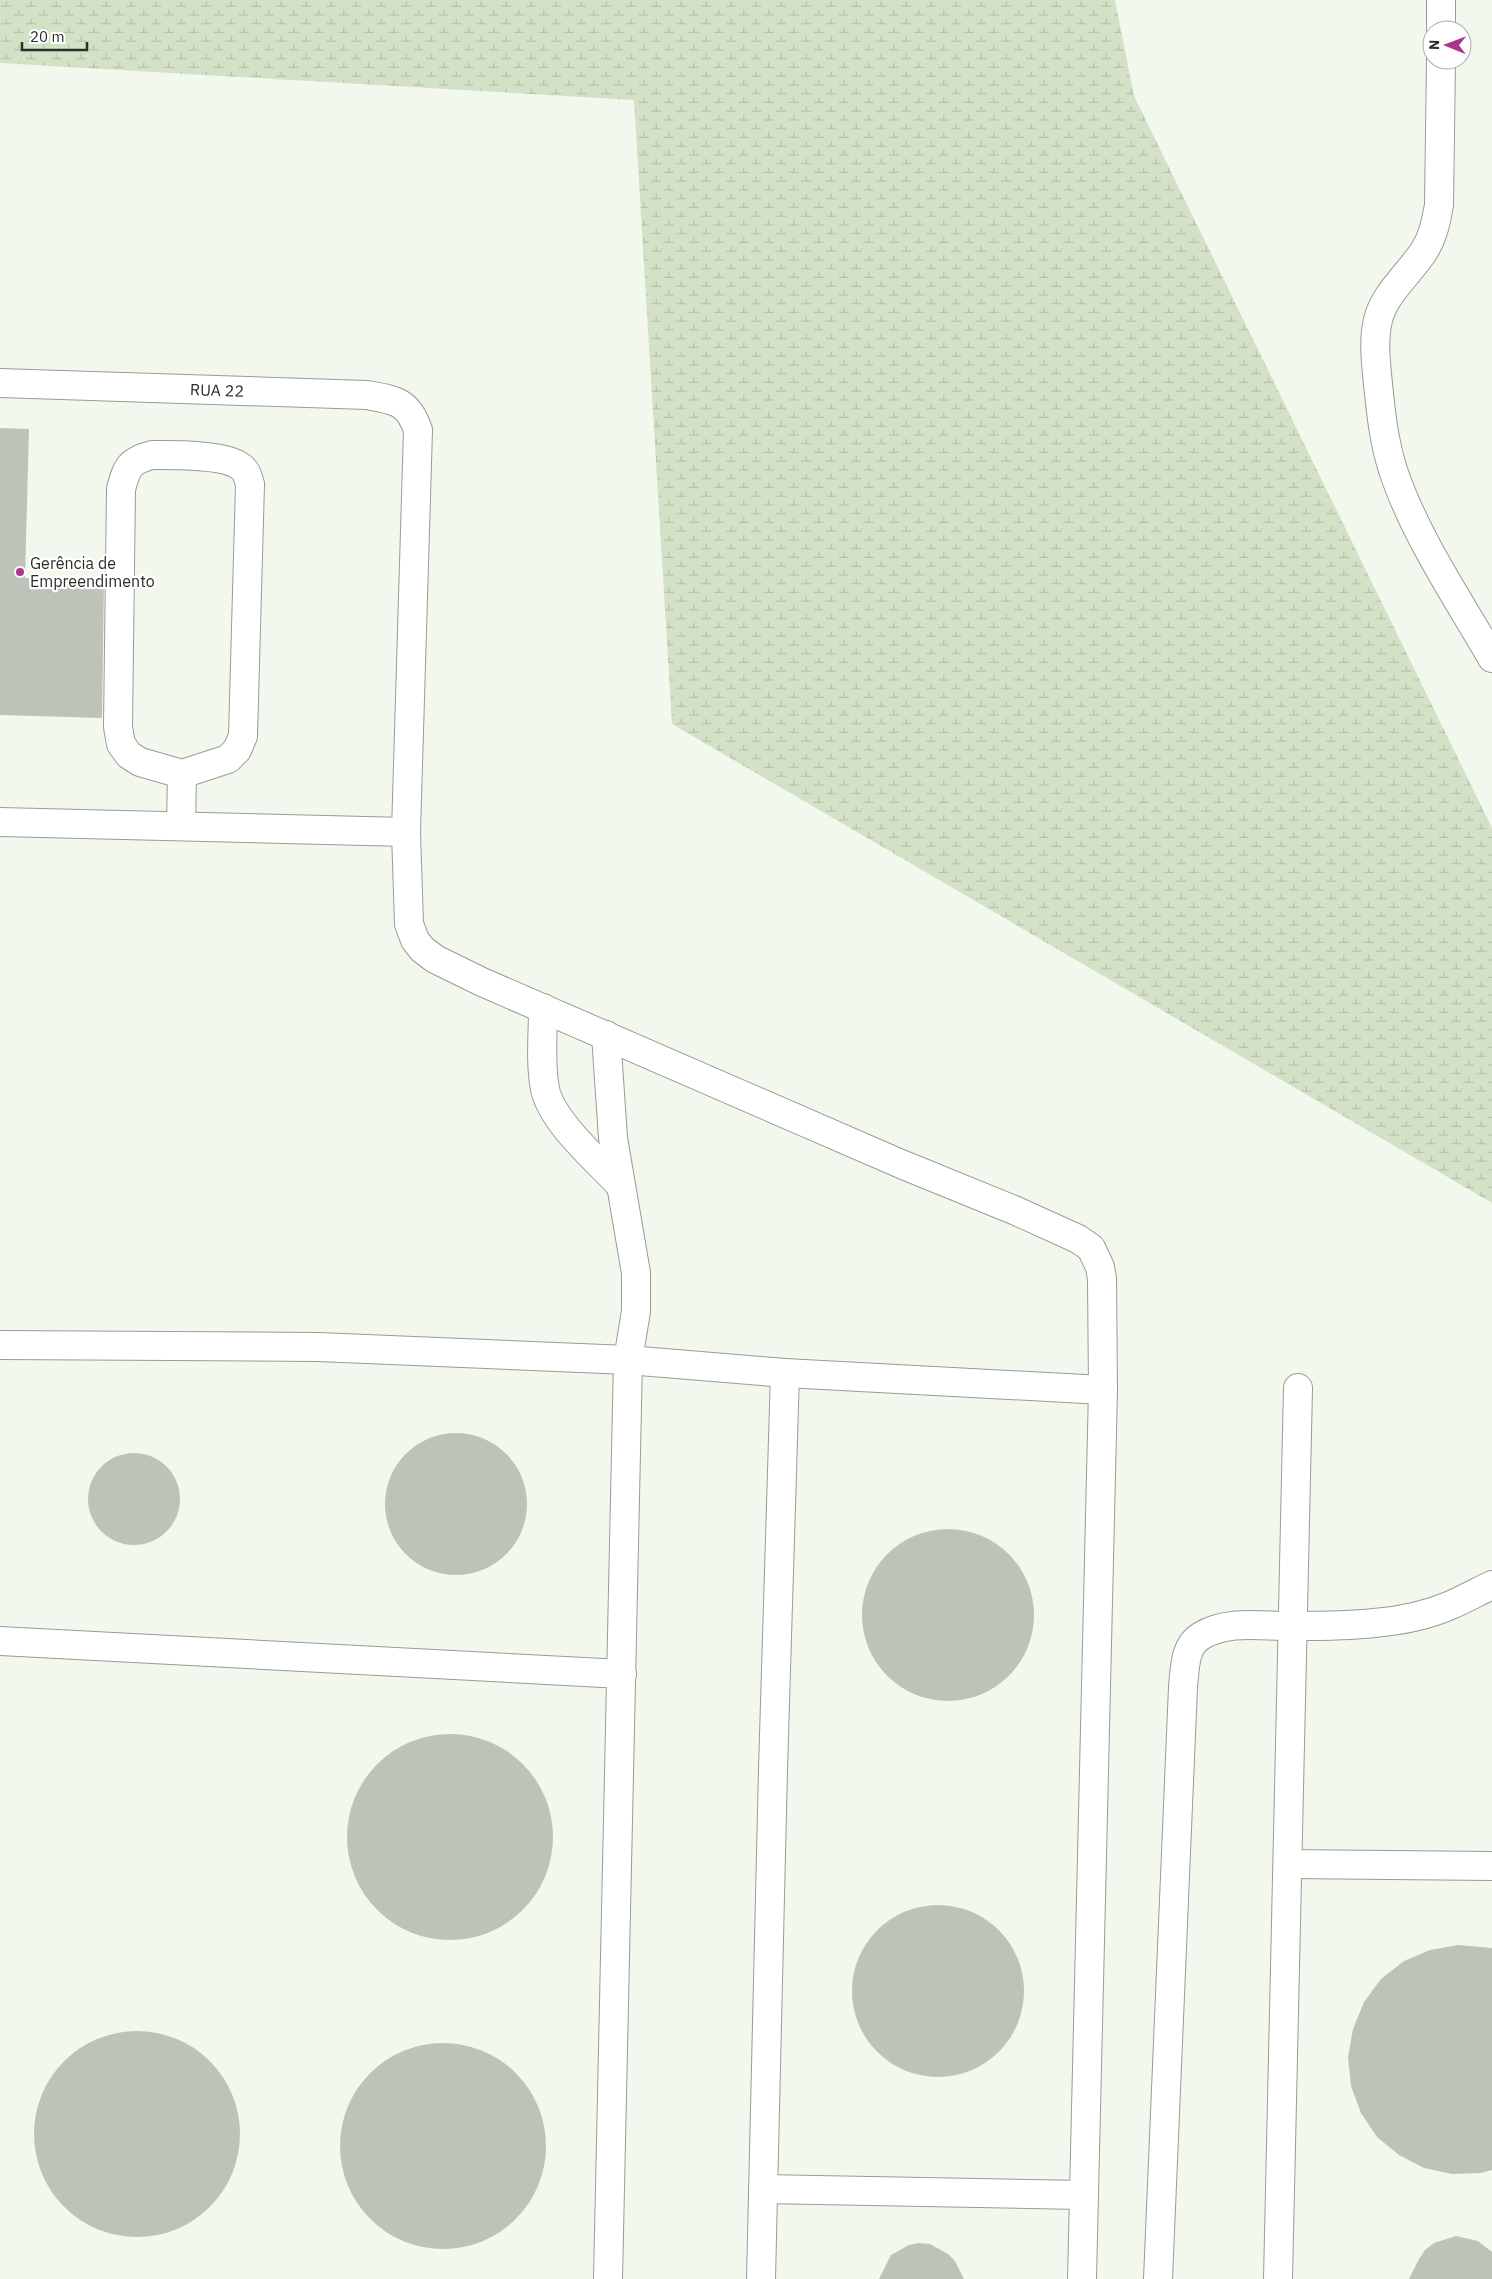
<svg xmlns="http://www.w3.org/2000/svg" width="1492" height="2279" font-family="'IBM Plex Sans',sans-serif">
<defs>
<pattern id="wetland-marsh" width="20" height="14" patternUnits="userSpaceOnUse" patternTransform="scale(1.25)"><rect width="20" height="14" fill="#d3e2c6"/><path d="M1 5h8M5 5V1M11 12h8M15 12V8" fill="none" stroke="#b5c2aa"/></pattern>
</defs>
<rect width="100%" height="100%" fill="#f2f8ed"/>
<path fill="url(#wetland-marsh)" d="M 0,0 L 1115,0 L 1134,96 L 1492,828 L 1492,1203 L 672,724 L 634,100 L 0,63 Z"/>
<g fill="#bec3b9">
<path d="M 0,428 L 29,429 L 25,578 L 104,580 L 102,718 L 0,715 Z"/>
<circle cx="456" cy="1504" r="71"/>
<circle cx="134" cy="1499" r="46"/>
<circle cx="948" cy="1615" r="86"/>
<circle cx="450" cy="1837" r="103"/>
<circle cx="938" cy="1991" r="86"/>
<path d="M 1458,1945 L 1492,1948 L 1492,2170 L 1481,2173 L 1452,2174 L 1424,2168 L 1399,2155 L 1377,2137 L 1361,2113 L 1351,2086 L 1348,2057 L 1353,2029 L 1364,2002 L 1381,1979 L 1404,1961 L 1430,1950 Z"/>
<circle cx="137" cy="2134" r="103"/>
<circle cx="443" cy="2146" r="103"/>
<path d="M 1456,2236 L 1478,2241 L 1492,2252 L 1492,2279 L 1409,2279 L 1419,2259 L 1425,2250 L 1434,2243 Z"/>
<path d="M 919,2243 L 930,2244 L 948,2254 L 955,2261 L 964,2279 L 879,2279 L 891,2255 L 909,2245 Z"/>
</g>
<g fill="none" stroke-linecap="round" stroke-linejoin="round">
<defs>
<g id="minor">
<path d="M 1441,30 L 1441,0"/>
<path d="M 1441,60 L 1439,205 C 1436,222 1433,237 1424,251 C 1409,274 1384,294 1378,320 C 1373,341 1376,363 1378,384 C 1381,414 1384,442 1393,470 C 1414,534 1458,599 1492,658"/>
<path d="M 0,383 L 367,395 C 395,400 408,401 418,430 L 406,832 L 409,924 L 415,940 L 422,949 L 435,959 L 482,982 L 901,1164 L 1014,1210 L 1078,1239 L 1091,1248 L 1100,1267 L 1102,1279 L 1103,1390 L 1082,2279"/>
<path d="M 152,455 C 172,455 226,454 241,467 C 247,471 248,478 250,484 L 243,736 L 237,750 L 228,759 L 182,774 L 140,762 L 129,755 L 121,744 L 118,727 L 121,489 C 127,467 129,461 152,455 Z"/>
<path d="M 0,822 L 406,832"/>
<path d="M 181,826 L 182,774"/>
<path d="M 543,1008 C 543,1034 540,1063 545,1089 C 552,1122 597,1160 620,1185"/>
<path d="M 606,1035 L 613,1138 L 636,1273 L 636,1311 L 628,1360 L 608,2279"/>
<path d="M 0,1345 L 318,1347 L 628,1360 L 785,1373 L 1103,1390"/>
<path d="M 0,1641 L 622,1674"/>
<path d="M 1288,1864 L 1492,1866"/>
<path d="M 763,2189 L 1083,2195"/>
<path d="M 761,2279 L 773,1769 L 785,1373"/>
<path d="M 1158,2279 L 1183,1687 C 1185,1669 1184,1646 1201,1636 C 1229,1619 1264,1627 1294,1626 C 1320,1626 1348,1626 1374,1623 C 1399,1621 1428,1615 1451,1605 C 1465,1599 1479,1591 1492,1585"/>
<path d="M 1278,2279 L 1298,1388"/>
</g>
</defs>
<use href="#minor" stroke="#989d93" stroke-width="30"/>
<use href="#minor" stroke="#fff" stroke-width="28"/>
</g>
<circle fill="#ab358c" stroke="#fff" stroke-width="2" cx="20" cy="572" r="5"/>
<g text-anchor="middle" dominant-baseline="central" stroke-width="4.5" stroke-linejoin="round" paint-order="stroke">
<g font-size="16" fill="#2c2e2a" stroke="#fff">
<text transform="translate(217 390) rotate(2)">RUA 22</text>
</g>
<g font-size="16" fill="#2c2e2a" stroke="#fff" text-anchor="start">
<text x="30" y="563">Gerência de<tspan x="30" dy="18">Empreendimento</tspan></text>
</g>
</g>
<g transform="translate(1447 45) rotate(271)"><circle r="24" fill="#ffffff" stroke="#ababaa"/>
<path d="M0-4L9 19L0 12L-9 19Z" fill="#ab358c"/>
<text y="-8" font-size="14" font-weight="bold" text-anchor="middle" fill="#2c2e2a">N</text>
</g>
<path d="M22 42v8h65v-8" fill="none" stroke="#2c2e2a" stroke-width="2.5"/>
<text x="30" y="42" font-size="15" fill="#2c2e2a" stroke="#ffffff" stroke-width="4" paint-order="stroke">20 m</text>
</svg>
